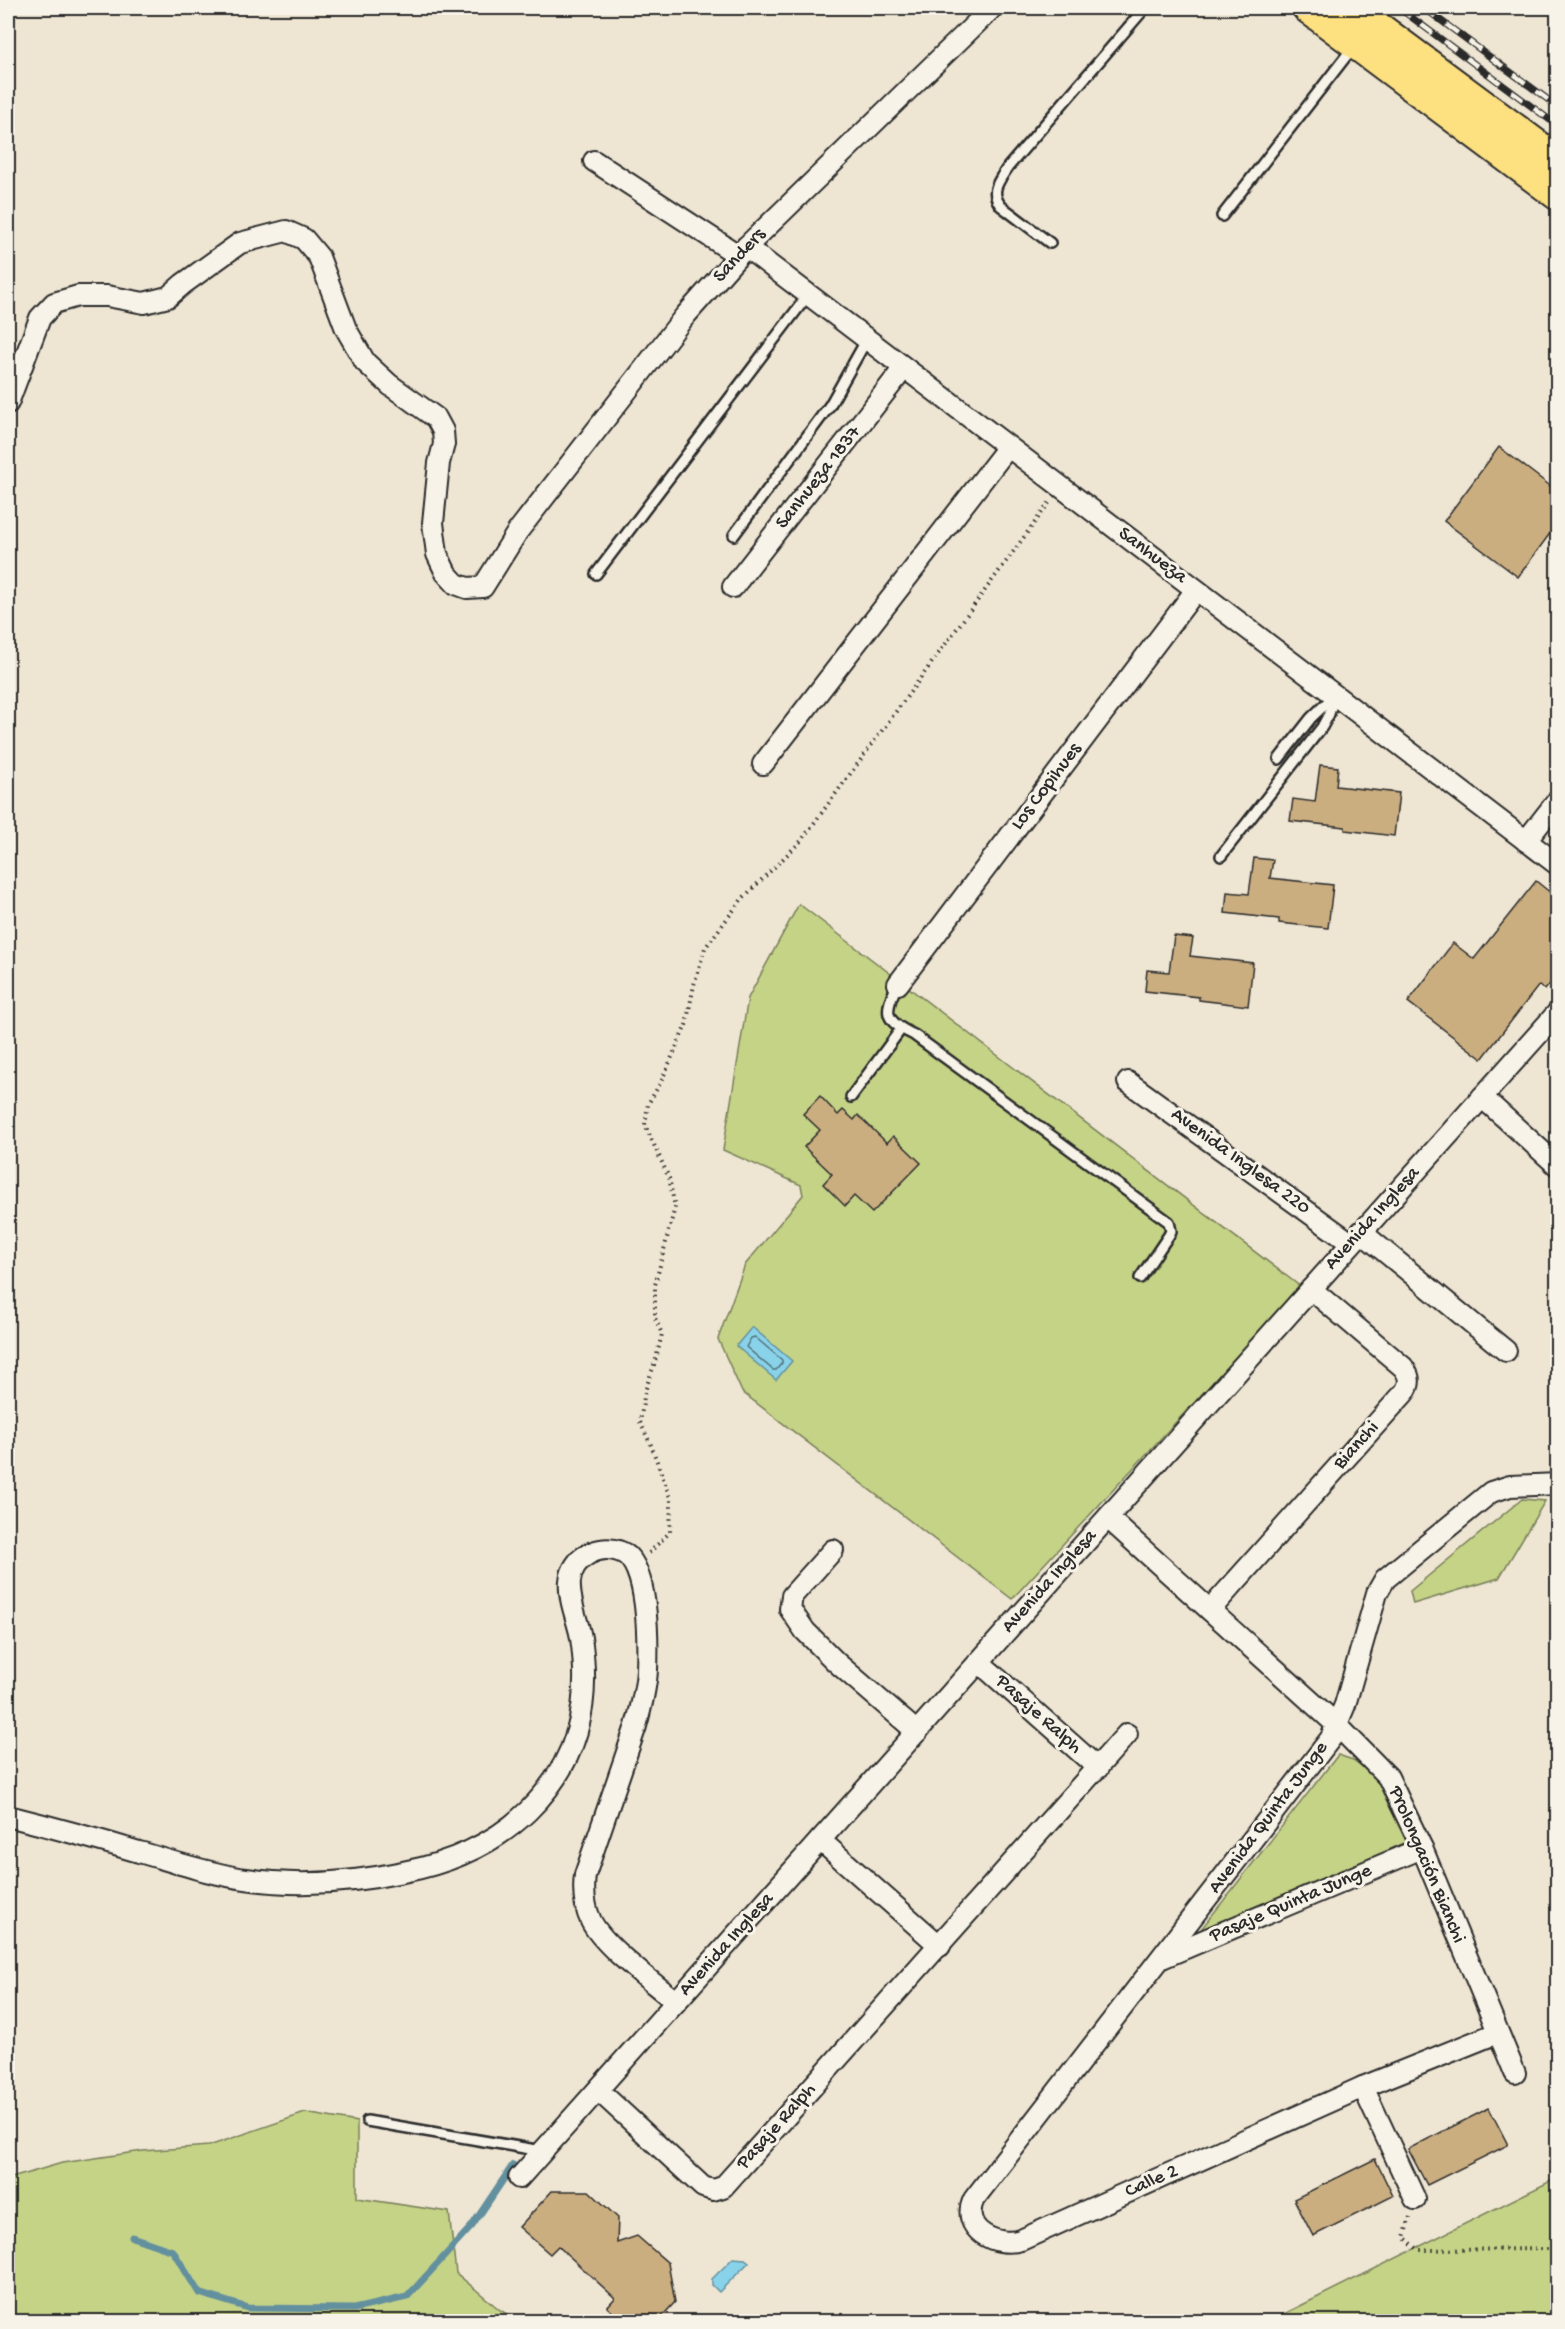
<svg xmlns="http://www.w3.org/2000/svg" width="1565" height="2329" font-family="'Gochi Hand',sans-serif">
<rect width="100%" height="100%" fill="#eee5d3"/>
<filter id="ink" filterUnits="userSpaceOnUse"><feTurbulence type="fractalNoise" baseFrequency=".0167" numOctaves="2"/><feDisplacementMap in="SourceGraphic" scale="12" xChannelSelector="R" yChannelSelector="G"/><feConvolveMatrix kernelMatrix="1 2 1 2 8 2 1 2 1" color-interpolation-filters="sRGB"/></filter>
<g filter="url(#ink)">
<g fill="#c5d387" stroke="#787f59" stroke-width="1.5">
<path d="M 799,904 L 1301,1287 L 1012,1599 L 742,1392 L 718,1339 L 745,1265 L 803,1195 L 801,1185 L 723,1150 L 748,998 Z"/>
<path d="M 1522,1499 L 1545,1501 L 1499,1578 L 1413,1604 L 1410,1591 Z"/>
<path d="M 1338,1755 L 1353,1760 L 1382,1780 L 1411,1837 L 1405,1844 L 1205,1935 L 1198,1933 Z"/>
<path d="M 305,2113 L 357,2122 L 357,2198 L 449,2212 L 456,2273 L 500,2310 L 519,2321 L 8,2321 L 8,2179 L 62,2163 L 143,2151 L 209,2146 Z"/>
<path d="M 1557,2178 L 1557,2321 L 1270,2321 Z"/>
</g>
<g fill="#89d3ea" stroke="#63909e" stroke-width="1.5">
<path d="M 752,1327 L 792,1361 L 776,1380 L 736,1346 Z"/>
<path d="M 733,2258 L 745,2259 L 749,2262 L 719,2292 L 712,2285 L 712,2279 Z"/>
</g>
<g fill="none" stroke-linecap="round" stroke-linejoin="round">
<path stroke="#516e77" stroke-width="1.5" d="M 755,1337 L 782,1360 L 782,1363 L 776,1370 L 773,1370 L 746,1347 L 751,1338 Z"/>
<path stroke="#63909e" stroke-width="7" d="M 132,2237 L 173,2251 L 199,2293 L 248,2308 L 354,2309 L 407,2297 L 472,2226 L 513,2165"/>
</g>
<g fill="#cbae80" stroke="#2b2b2b" stroke-width="1.5">
<path d="M 1499,447 L 1557,491 L 1557,524 L 1518,577 L 1444,521 Z"/>
<path d="M 1320,765 L 1338,767 L 1336,786 L 1399,793 L 1394,836 L 1345,830 L 1345,827 L 1290,821 L 1293,799 L 1315,802 Z"/>
<path d="M 1254,858 L 1273,860 L 1270,878 L 1333,885 L 1328,928 L 1279,923 L 1279,919 L 1225,913 L 1227,892 L 1249,894 Z"/>
<path d="M 1536,881 L 1557,898 L 1557,975 L 1545,990 L 1539,985 L 1482,1059 L 1408,1002 L 1453,943 L 1474,959 Z"/>
<path d="M 1174,936 L 1193,938 L 1190,956 L 1253,963 L 1248,1006 L 1199,1000 L 1199,997 L 1145,991 L 1147,970 L 1169,972 Z"/>
<path d="M 820,1096 L 838,1115 L 843,1110 L 854,1120 L 858,1115 L 887,1143 L 893,1136 L 921,1163 L 872,1213 L 854,1196 L 845,1206 L 823,1184 L 832,1174 L 804,1147 L 820,1130 L 803,1114 Z"/>
<path d="M 1489,2108 L 1508,2145 L 1427,2185 L 1408,2149 Z"/>
<path d="M 1375,2159 L 1393,2196 L 1313,2236 L 1294,2199 Z"/>
<path d="M 552,2191 L 589,2191 L 618,2218 L 617,2243 L 637,2236 L 668,2263 L 675,2302 L 657,2322 L 623,2322 L 607,2307 L 615,2298 L 558,2246 L 550,2254 L 519,2227 Z"/>
</g>
<g fill="none" stroke-linecap="round" stroke-linejoin="round">
<defs>
<g id="service">
<path d="M 1222,216 L 1354,46"/>
<path d="M 1050,243 L 1001,206 C 989,191 999,181 1008,167 L 1145,8"/>
<path d="M 734,535 L 830,405 L 867,339"/>
<path d="M 596,574 L 808,295"/>
<path d="M 1279,759 L 1311,718 L 1333,697"/>
<path d="M 1221,856 L 1322,727 L 1329,714 L 1335,695"/>
<path d="M 898,984 C 883,1012 884,1021 914,1035 L 1169,1222 L 1171,1231 L 1169,1235 L 1140,1278"/>
<path d="M 851,1097 L 901,1029"/>
<path d="M 367,2121 L 542,2151"/>
</g>
<g id="minor">
<path d="M 594,161 L 738,255"/>
<path d="M 746,247 L 1558,865"/>
<path d="M 8,403 L 40,318 L 54,303 L 78,296 L 107,296 L 144,303 L 168,297 L 183,284 L 240,243 L 286,231 L 304,239 L 319,257 L 346,329 L 365,362 L 390,385 L 436,418 L 443,431 L 444,444 L 439,463 L 433,523 L 437,554 L 446,573 L 456,584 L 467,588 L 483,587 L 518,531 L 685,316 L 746,247 L 992,8"/>
<path d="M 733,587 L 904,368"/>
<path d="M 763,764 L 1008,447"/>
<path d="M 1526,841 L 1558,800"/>
<path d="M 898,984 L 1196,590"/>
<path d="M 1128,1082 L 1351,1243"/>
<path d="M 1482,1097 L 1558,1166"/>
<path d="M 1361,1232 L 1506,1351"/>
<path d="M 1108,1518 L 1337,1725 L 1388,1777 L 1422,1848 L 1515,2073"/>
<path d="M 833,1550 L 792,1596 L 790,1609 L 805,1631 L 836,1662 L 917,1732"/>
<path d="M 1210,1610 L 1404,1393 C 1411,1384 1410,1376 1403,1367 L 1311,1289"/>
<path d="M 979,1662 L 1098,1768"/>
<path d="M 8,1816 C 52,1827 96,1839 139,1852 C 175,1862 210,1874 246,1879 C 298,1887 351,1883 403,1872 C 450,1863 493,1845 528,1811 C 578,1762 591,1705 581,1638 C 578,1620 568,1600 570,1581 C 572,1557 599,1543 621,1552 C 649,1562 648,1643 647,1670 C 646,1689 641,1708 636,1726 L 585,1875 C 583,1891 584,1906 591,1921 C 604,1947 653,1982 676,2002"/>
<path d="M 820,1840 L 940,1946"/>
<path d="M 1162,1958 L 1422,1848"/>
<path d="M 1497,2033 L 1363,2087 L 1021,2240 C 996,2248 959,2229 974,2199 L 1331,1738 L 1345,1705 L 1377,1593 L 1385,1579 L 1491,1492 L 1510,1486 L 1558,1484"/>
<path d="M 1363,2087 L 1415,2199"/>
<path d="M 598,2090 L 703,2187 L 713,2190 L 723,2187 L 1127,1734"/>
<path d="M 519,2178 L 1558,1012"/>
</g>
<g id="primary">
<path d="M 1308,8 L 1558,195"/>
<path d="M 1352,8 L 1558,161"/>
</g>
</defs>
<use href="#service" stroke="#2b2b2b" stroke-width="14"/>
<use href="#minor" stroke="#2b2b2b" stroke-width="24"/>
<use href="#primary" stroke="#2b2b2b" stroke-width="34"/>
<g stroke="#2b2b2b" stroke-width="4" stroke-dasharray="1.5 4.5" stroke-linecap="butt">
<path d="M 649,1553 L 670,1532 L 671,1500 L 651,1445 L 640,1422 L 645,1391 L 656,1359 L 662,1334 L 655,1318 L 655,1285 L 675,1207 L 669,1178 L 645,1125 L 648,1104 L 661,1082 L 686,1025 L 694,985 L 705,948 L 742,899 L 801,841 L 1049,503"/>
<path d="M 1410,2217 L 1404,2237 L 1419,2250 L 1558,2249"/>
<path d="M 8,2311 L 23,2322"/>
</g>
<use href="#service" stroke="#f7f3e8" stroke-width="9"/>
<use href="#minor" stroke="#f7f3e8" stroke-width="20"/>
<use href="#primary" stroke="#fde080" stroke-width="30"/>
<defs>
<g id="rail">
<path d="M 1399,8 L 1558,126"/>
<path d="M 1424,8 L 1558,107"/>
</g>
</defs>
<use href="#rail" stroke="#2b2b2b" stroke-width="7"/>
<use href="#rail" stroke="#f7f3e8" stroke-width="4.5" stroke-dasharray="14" stroke-linecap="butt"/>
</g>
</g>
<g text-anchor="middle" dominant-baseline="central" stroke-width="6" stroke-linejoin="round" paint-order="stroke">
<g font-size="20" fill="#2b2b2b" stroke="#f7f3e8">
<text transform="translate(740 256) rotate(-47)">Sanders</text>
<text transform="translate(819 478) rotate(-52)">Sanhueza 1837</text>
<text transform="translate(1152 556) rotate(37)">Sanhueza</text>
<text transform="translate(1047 787) rotate(-53)">Los Copihues</text>
<text transform="translate(1240 1162) rotate(36)">Avenida Inglesa 220</text>
<text transform="translate(1373 1219) rotate(-48)">Avenida Inglesa</text>
<text transform="translate(1357 1446) rotate(-48)">Bianchi</text>
<text transform="translate(1050 1582) rotate(-48)">Avenida Inglesa</text>
<text transform="translate(1038 1715) rotate(42)">Pasaje Ralph</text>
<text transform="translate(1269 1818) rotate(-53)">Avenida Quinta Junge</text>
<text transform="translate(1426 1865) rotate(67)">Prolongación Bianchi</text>
<text transform="translate(1291 1904) rotate(-23)">Pasaje Quinta Junge</text>
<text transform="translate(727 1945) rotate(-48)">Avenida Inglesa</text>
<text transform="translate(777 2127) rotate(-48)">Pasaje Ralph</text>
<text transform="translate(1152 2182) rotate(-24)">Calle 2</text>
</g>
</g>
<rect width="1565" height="2329" fill="none" stroke="#f7f3e8" stroke-width="30"/>
<rect x="15" y="15" width="1535" height="2299" fill="none" stroke="#2b2b2b" stroke-width="2" filter="url(#ink)"/>
</svg>
